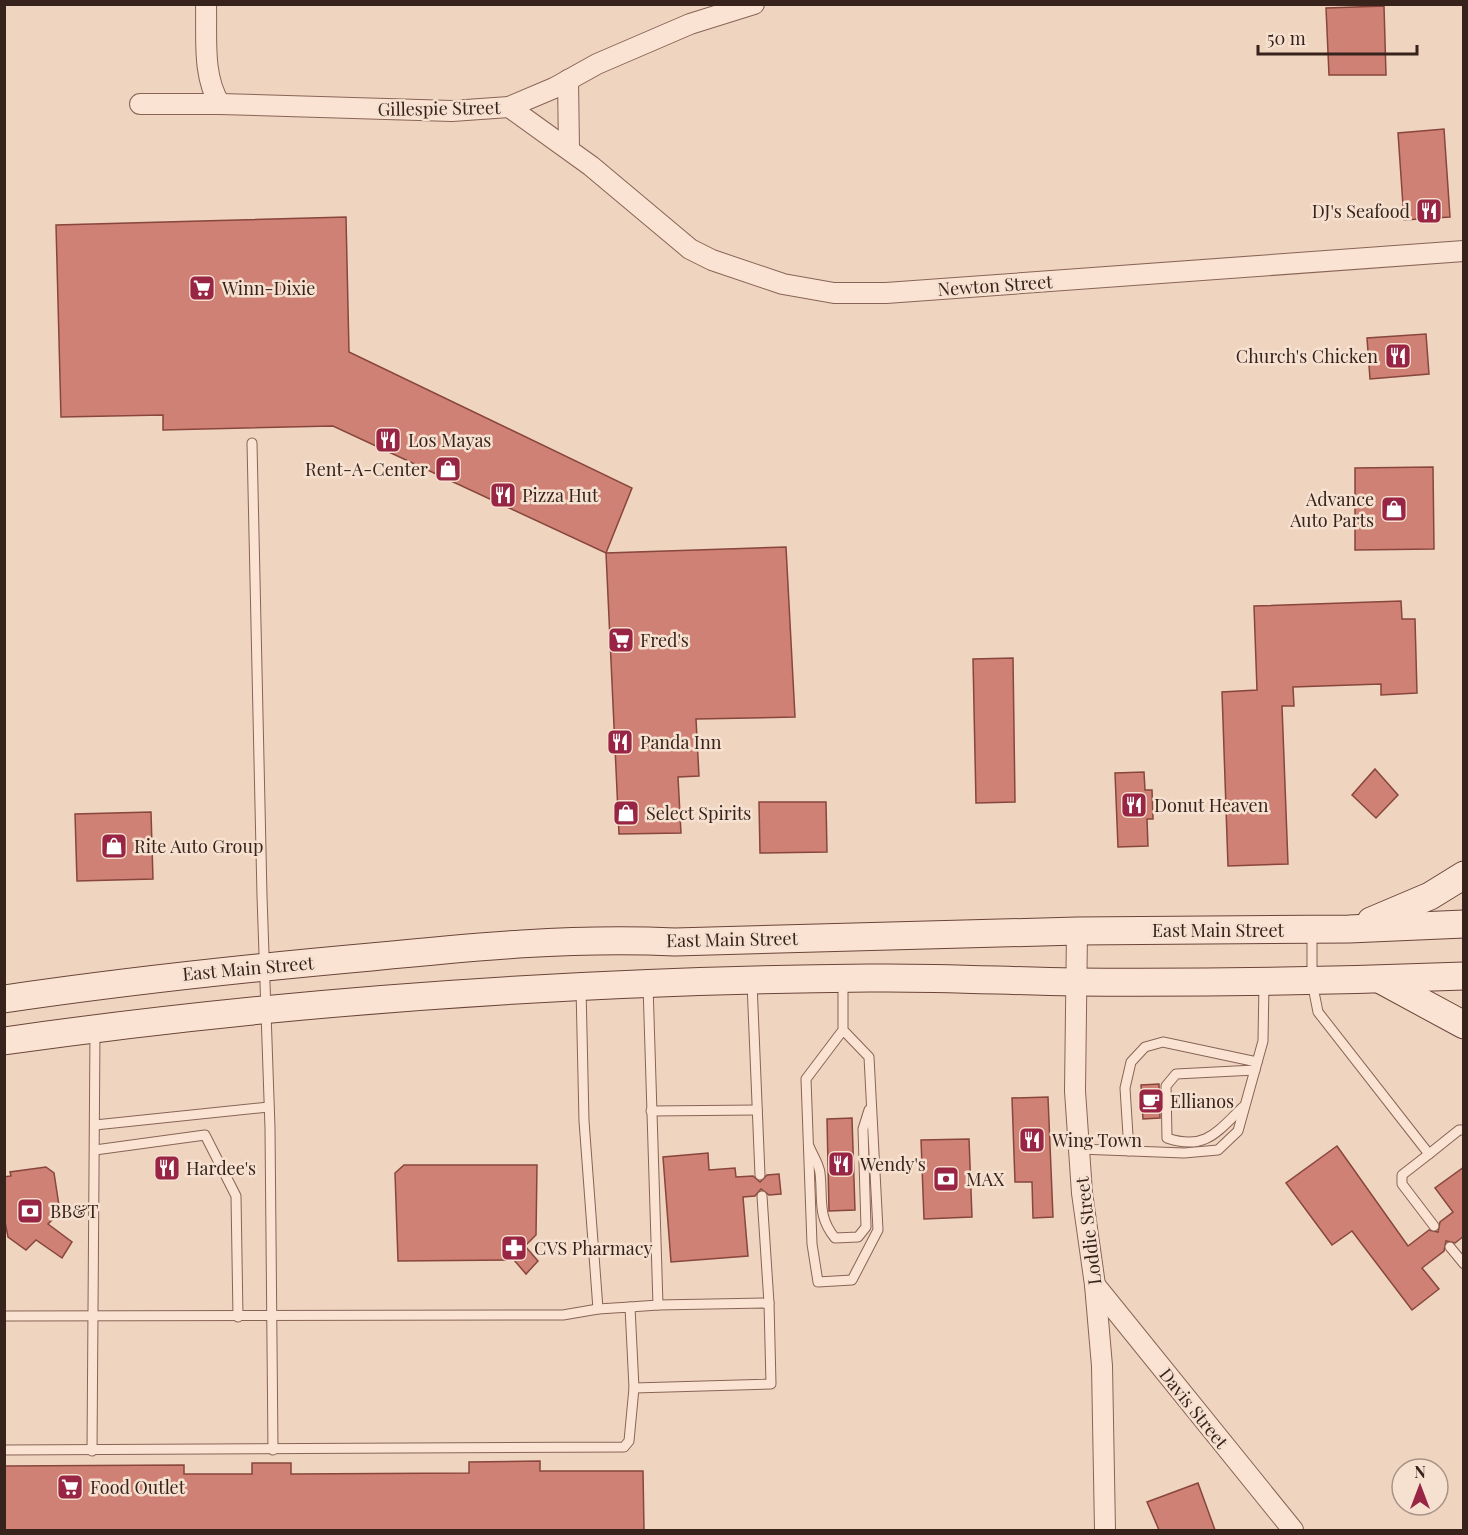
<svg xmlns="http://www.w3.org/2000/svg" width="1468" height="1535" font-family="'Playfair Display',serif">
<rect width="100%" height="100%" fill="#efd4bf"/>
<g fill="#ce8174" stroke="#88463c" stroke-width="1.5">
<path d="M 1384,6 L 1386,75 L 1329,75 L 1326,8 Z"/>
<path d="M 1444,129 L 1450,217 L 1404,220 L 1398,133 Z"/>
<path d="M 346,217 L 349,352 L 632,488 L 606,553 L 333,426 L 163,430 L 163,415 L 61,417 L 56,225 Z"/>
<path d="M 1426,334 L 1429,374 L 1370,379 L 1367,338 Z"/>
<path d="M 1433,467 L 1434,549 L 1355,550 L 1355,468 Z"/>
<path d="M 786,547 L 795,717 L 696,719 L 699,776 L 678,777 L 681,833 L 619,834 L 606,553 Z"/>
<path d="M 1401,601 L 1402,619 L 1415,619 L 1417,693 L 1381,695 L 1381,684 L 1293,687 L 1294,706 L 1282,706 L 1288,864 L 1228,866 L 1222,692 L 1257,690 L 1254,606 Z"/>
<path d="M 1013,658 L 1015,802 L 976,803 L 973,659 Z"/>
<path d="M 1375,769 L 1398,795 L 1376,818 L 1352,795 Z"/>
<path d="M 1144,772 L 1145,790 L 1152,790 L 1153,819 L 1147,819 L 1148,846 L 1118,847 L 1115,773 Z"/>
<path d="M 759,802 L 826,802 L 827,852 L 760,853 Z"/>
<path d="M 151,812 L 153,879 L 77,881 L 75,814 Z"/>
<path d="M 1159,1084 L 1160,1118 L 1143,1119 L 1141,1085 Z"/>
<path d="M 1048,1097 L 1053,1217 L 1033,1218 L 1032,1182 L 1015,1182 L 1012,1098 Z"/>
<path d="M 852,1118 L 855,1210 L 829,1211 L 827,1119 Z"/>
<path d="M 969,1139 L 972,1217 L 924,1219 L 921,1140 Z"/>
<path d="M 1337,1146 L 1408,1246 L 1429,1230 L 1438,1232 L 1440,1222 L 1453,1212 L 1435,1188 L 1464,1167 L 1464,1236 L 1455,1243 L 1446,1241 L 1444,1251 L 1422,1268 L 1439,1289 L 1412,1310 L 1352,1231 L 1332,1245 L 1286,1183 Z"/>
<path d="M 708,1153 L 709,1170 L 735,1168 L 736,1177 L 753,1176 L 760,1182 L 767,1175 L 779,1174 L 781,1194 L 769,1195 L 761,1189 L 755,1196 L 743,1197 L 748,1256 L 671,1262 L 663,1157 Z"/>
<path d="M 404,1165 L 537,1165 L 536,1235 L 525,1246 L 538,1261 L 526,1274 L 514,1260 L 398,1261 L 395,1173 Z"/>
<path d="M 46,1167 L 54,1173 L 60,1212 L 48,1224 L 72,1242 L 62,1258 L 36,1240 L 26,1250 L 8,1237 L 4,1217 L 4,1177 L 11,1176 L 10,1172 Z"/>
<path d="M 540,1461 L 540,1471 L 643,1471 L 644,1530 L 4,1530 L 4,1466 L 184,1465 L 184,1474 L 252,1474 L 252,1463 L 291,1463 L 291,1474 L 469,1473 L 469,1462 Z"/>
<path d="M 1198,1483 L 1215,1530 L 1159,1530 L 1147,1502 Z"/>
</g>
<g fill="none" stroke-linecap="round" stroke-linejoin="round">
<defs>
<g id="lane">
<path d="M 252,443 L 262,896 L 270,1128 L 273,1450"/>
<path d="M 1312,932 L 1312,982 L 1318,1012 L 1429,1154 L 1459,1130 L 1464,1130"/>
<path d="M 843,981 L 843,1030 L 806,1079 L 812,1244 L 818,1282 L 852,1280 L 878,1230 L 869,1057 L 843,1030"/>
<path d="M 752,983 L 760,1175"/>
<path d="M 581,988 L 584,1121 L 598,1309"/>
<path d="M 1243,1107 C 1217,1132 1205,1151 1167,1138 L 1166,1086 L 1176,1074 L 1255,1070"/>
<path d="M 651,1111 L 757,1110"/>
<path d="M 95,1125 L 269,1107"/>
<path d="M 809,1146 C 812,1154 819,1164 820,1173 C 823,1199 817,1216 835,1238 L 858,1237 L 866,1227 L 863,1129 L 869,1110"/>
<path d="M 1079,1149 L 1184,1153 L 1218,1150 L 1238,1131 L 1263,1041 L 1264,983"/>
<path d="M 95,1150 L 205,1135 L 236,1196 L 238,1317"/>
<path d="M 1129,1151 L 1125,1088 L 1131,1062 L 1145,1047 L 1163,1042 L 1257,1062"/>
<path d="M 1429,1154 L 1402,1175 L 1402,1184 L 1434,1226"/>
<path d="M 762,1196 L 769,1303"/>
<path d="M 1450,1247 L 1464,1264"/>
<path d="M 630,1307 L 658,1305"/>
<path d="M 4,1316 L 563,1315 L 598,1309 L 630,1307 L 634,1388 L 629,1441 L 624,1447 L 4,1450"/>
<path d="M 634,1388 L 771,1384 L 769,1303 L 658,1305 L 648,985"/>
<path d="M 92,1451 L 95,1031"/>
</g>
<g id="street">
<path d="M 206,4 C 207,37 202,76 220,104"/>
<path d="M 568,80 L 569,149"/>
<path d="M 140,104 L 220,104 L 452,111 L 509,107 L 554,88 L 597,64 L 690,24 L 754,4"/>
<path d="M 509,107 L 591,166 L 690,249 L 712,260 L 783,284 L 834,293 L 886,293 L 1464,251"/>
<path d="M 1077,931 L 1075,1091 L 1082,1193 L 1095,1285 L 1102,1366 L 1105,1530"/>
<path d="M 1095,1285 L 1293,1530"/>
</g>
<g id="secondary">
<path d="M 1371,921 L 1430,896 L 1464,875"/>
<path d="M 1381,980 L 1464,1025"/>
<path d="M 4,999 C 126,981 248,968 371,957 C 472,947 573,937 675,942 L 1077,931 L 1349,929 L 1464,924"/>
<path d="M 4,1041 C 291,1000 579,981 869,978 C 937,977 1006,981 1074,982 C 1204,983 1334,981 1464,976"/>
</g>
</defs>
<use href="#lane" stroke="#886457" stroke-width="11"/>
<use href="#street" stroke="#886457" stroke-width="22"/>
<use href="#secondary" stroke="#6a453a" stroke-width="29"/>
<use href="#lane" stroke="#fae3d2" stroke-width="9"/>
<use href="#street" stroke="#fae3d2" stroke-width="20"/>
<use href="#secondary" stroke="#fae3d2" stroke-width="27"/>
</g>
<defs>
<symbol id="restaurant-square" viewBox="-11 -11 22 22"><rect x="-9" y="-9" width="18" height="18" rx="4" fill="#992545" stroke="#f6e0cf"/><path d="M-5-6h1v4h1v-4h1v4h1v-4h1v5L-1.5 .5V6h-2V.5L-5-1ZM5-6V6H3V1.5H1.5Q1.5-4 5-6Z" fill="#fff"/></symbol>
<symbol id="supermarket-square" viewBox="-11 -11 22 22"><rect x="-9" y="-9" width="18" height="18" rx="4" fill="#992545" stroke="#f6e0cf"/><path d="M-6-5.5h2.5l.6 2H6L4.5 2H-2.5L-4.4-4H-6ZM-1.5 3.2a1.3 1.3 0 1 0 .1 0ZM3 3.2a1.3 1.3 0 1 0 .1 0Z" fill="#fff"/></symbol>
<symbol id="shop-square" viewBox="-11 -11 22 22"><rect x="-9" y="-9" width="18" height="18" rx="4" fill="#992545" stroke="#f6e0cf"/><path d="M-5-2.5h2.3a2.7 3.5 0 0 1 5.4 0H5L5.5 6h-11ZM-1.5-2.5h3a1.5 2.3 0 0 0-3 0Z" fill="#fff"/></symbol>
<symbol id="cafe-square" viewBox="-11 -11 22 22"><rect x="-9" y="-9" width="18" height="18" rx="4" fill="#992545" stroke="#f6e0cf"/><path d="M-5.5-4.5H6V0H3Q3 3.5 0 3.5H-2.5Q-5.5 3.5-5.5 0ZM3-3.2v2h1.7v-2ZM-6 4.5H4V6H-6Z" fill="#fff"/></symbol>
<symbol id="bank-square" viewBox="-11 -11 22 22"><rect x="-9" y="-9" width="18" height="18" rx="4" fill="#992545" stroke="#f6e0cf"/><path d="M-6-4H6V4H-6ZM0-2.3a2.3 2.3 0 1 0 0 4.6a2.3 2.3 0 1 0 0-4.6Z" fill="#fff"/></symbol>
<symbol id="pharmacy-square" viewBox="-11 -11 22 22"><rect x="-9" y="-9" width="18" height="18" rx="4" fill="#992545" stroke="#f6e0cf"/><path d="M-2-6h4v4h4v4h-4v4h-4v-4h-4v-4h4Z" fill="#fff"/></symbol>
</defs>
<g fill-rule="evenodd">
<use href="#restaurant-square" x="1414" y="196" width="30" height="30"/>
<use href="#supermarket-square" x="187" y="273" width="30" height="30"/>
<use href="#restaurant-square" x="1383" y="341" width="30" height="30"/>
<use href="#restaurant-square" x="373" y="425" width="30" height="30"/>
<use href="#shop-square" x="433" y="454" width="30" height="30"/>
<use href="#restaurant-square" x="488" y="480" width="30" height="30"/>
<use href="#shop-square" x="1379" y="494" width="30" height="30"/>
<use href="#supermarket-square" x="606" y="625" width="30" height="30"/>
<use href="#restaurant-square" x="605" y="727" width="30" height="30"/>
<use href="#restaurant-square" x="1119" y="790" width="30" height="30"/>
<use href="#shop-square" x="611" y="798" width="30" height="30"/>
<use href="#shop-square" x="99" y="831" width="30" height="30"/>
<use href="#cafe-square" x="1136" y="1086" width="30" height="30"/>
<use href="#restaurant-square" x="1017" y="1125" width="30" height="30"/>
<use href="#restaurant-square" x="826" y="1149" width="30" height="30"/>
<use href="#restaurant-square" x="152" y="1153" width="30" height="30"/>
<use href="#bank-square" x="931" y="1164" width="30" height="30"/>
<use href="#bank-square" x="15" y="1196" width="30" height="30"/>
<use href="#pharmacy-square" x="499" y="1233" width="30" height="30"/>
<use href="#supermarket-square" x="55" y="1472" width="30" height="30"/>
</g>
<g text-anchor="middle" dominant-baseline="central" stroke-width="5" stroke-linejoin="round" paint-order="stroke">
<g font-size="18" fill="#37221c" stroke="#f6e0cf">
<text transform="translate(439 108) rotate(-1)">Gillespie Street</text>
<text transform="translate(995 285) rotate(-4)">Newton Street</text>
<text x="1218" y="930">East Main Street</text>
<text transform="translate(732 939) rotate(-1)">East Main Street</text>
<text transform="translate(248 968) rotate(-5)">East Main Street</text>
<text transform="translate(1088 1231) rotate(-97)">Loddie Street</text>
<text transform="translate(1194 1408) rotate(51)">Davis Street</text>
</g>
<g font-size="18" fill="#37221c" stroke="#f6e0cf" text-anchor="start">
<text x="1410" y="211" text-anchor="end">DJ's Seafood</text>
<text x="222" y="288">Winn-Dixie</text>
<text x="1378" y="356" text-anchor="end">Church's Chicken</text>
<text x="408" y="440">Los Mayas</text>
<text x="428" y="469" text-anchor="end">Rent-A-Center</text>
<text x="522" y="495">Pizza Hut</text>
<text x="1374" y="499" text-anchor="end">Advance<tspan x="1374" dy="21">Auto Parts</tspan></text>
<text x="640" y="640">Fred's</text>
<text x="640" y="742">Panda Inn</text>
<text x="1154" y="805">Donut Heaven</text>
<text x="646" y="813">Select Spirits</text>
<text x="134" y="846">Rite Auto Group</text>
<text x="1170" y="1101">Ellianos</text>
<text x="1052" y="1140">Wing Town</text>
<text x="860" y="1164">Wendy's</text>
<text x="186" y="1168">Hardee's</text>
<text x="966" y="1179">MAX</text>
<text x="50" y="1211">BB&amp;T</text>
<text x="534" y="1248">CVS Pharmacy</text>
<text x="90" y="1487">Food Outlet</text>
</g>
</g>
<rect width="1468" height="1535" fill="none" stroke="#37221c" stroke-width="12"/>
<g transform="translate(1420 1487)"><circle r="28" fill="#f6e0cf" stroke="#aa9487" stroke-width="1.5"/>
<path d="M0-4.5L10 22L0 15L-10 22Z" fill="#992545"/>
<text y="-9" font-size="16" font-weight="bold" text-anchor="middle" fill="#37221c">N</text>
</g>
<path d="M1258 45v9h159v-9" fill="none" stroke="#37221c" stroke-width="3"/>
<text x="1267" y="45" font-size="18" fill="#37221c" stroke="#f6e0cf" stroke-width="4.5" paint-order="stroke">50 m</text>
</svg>
